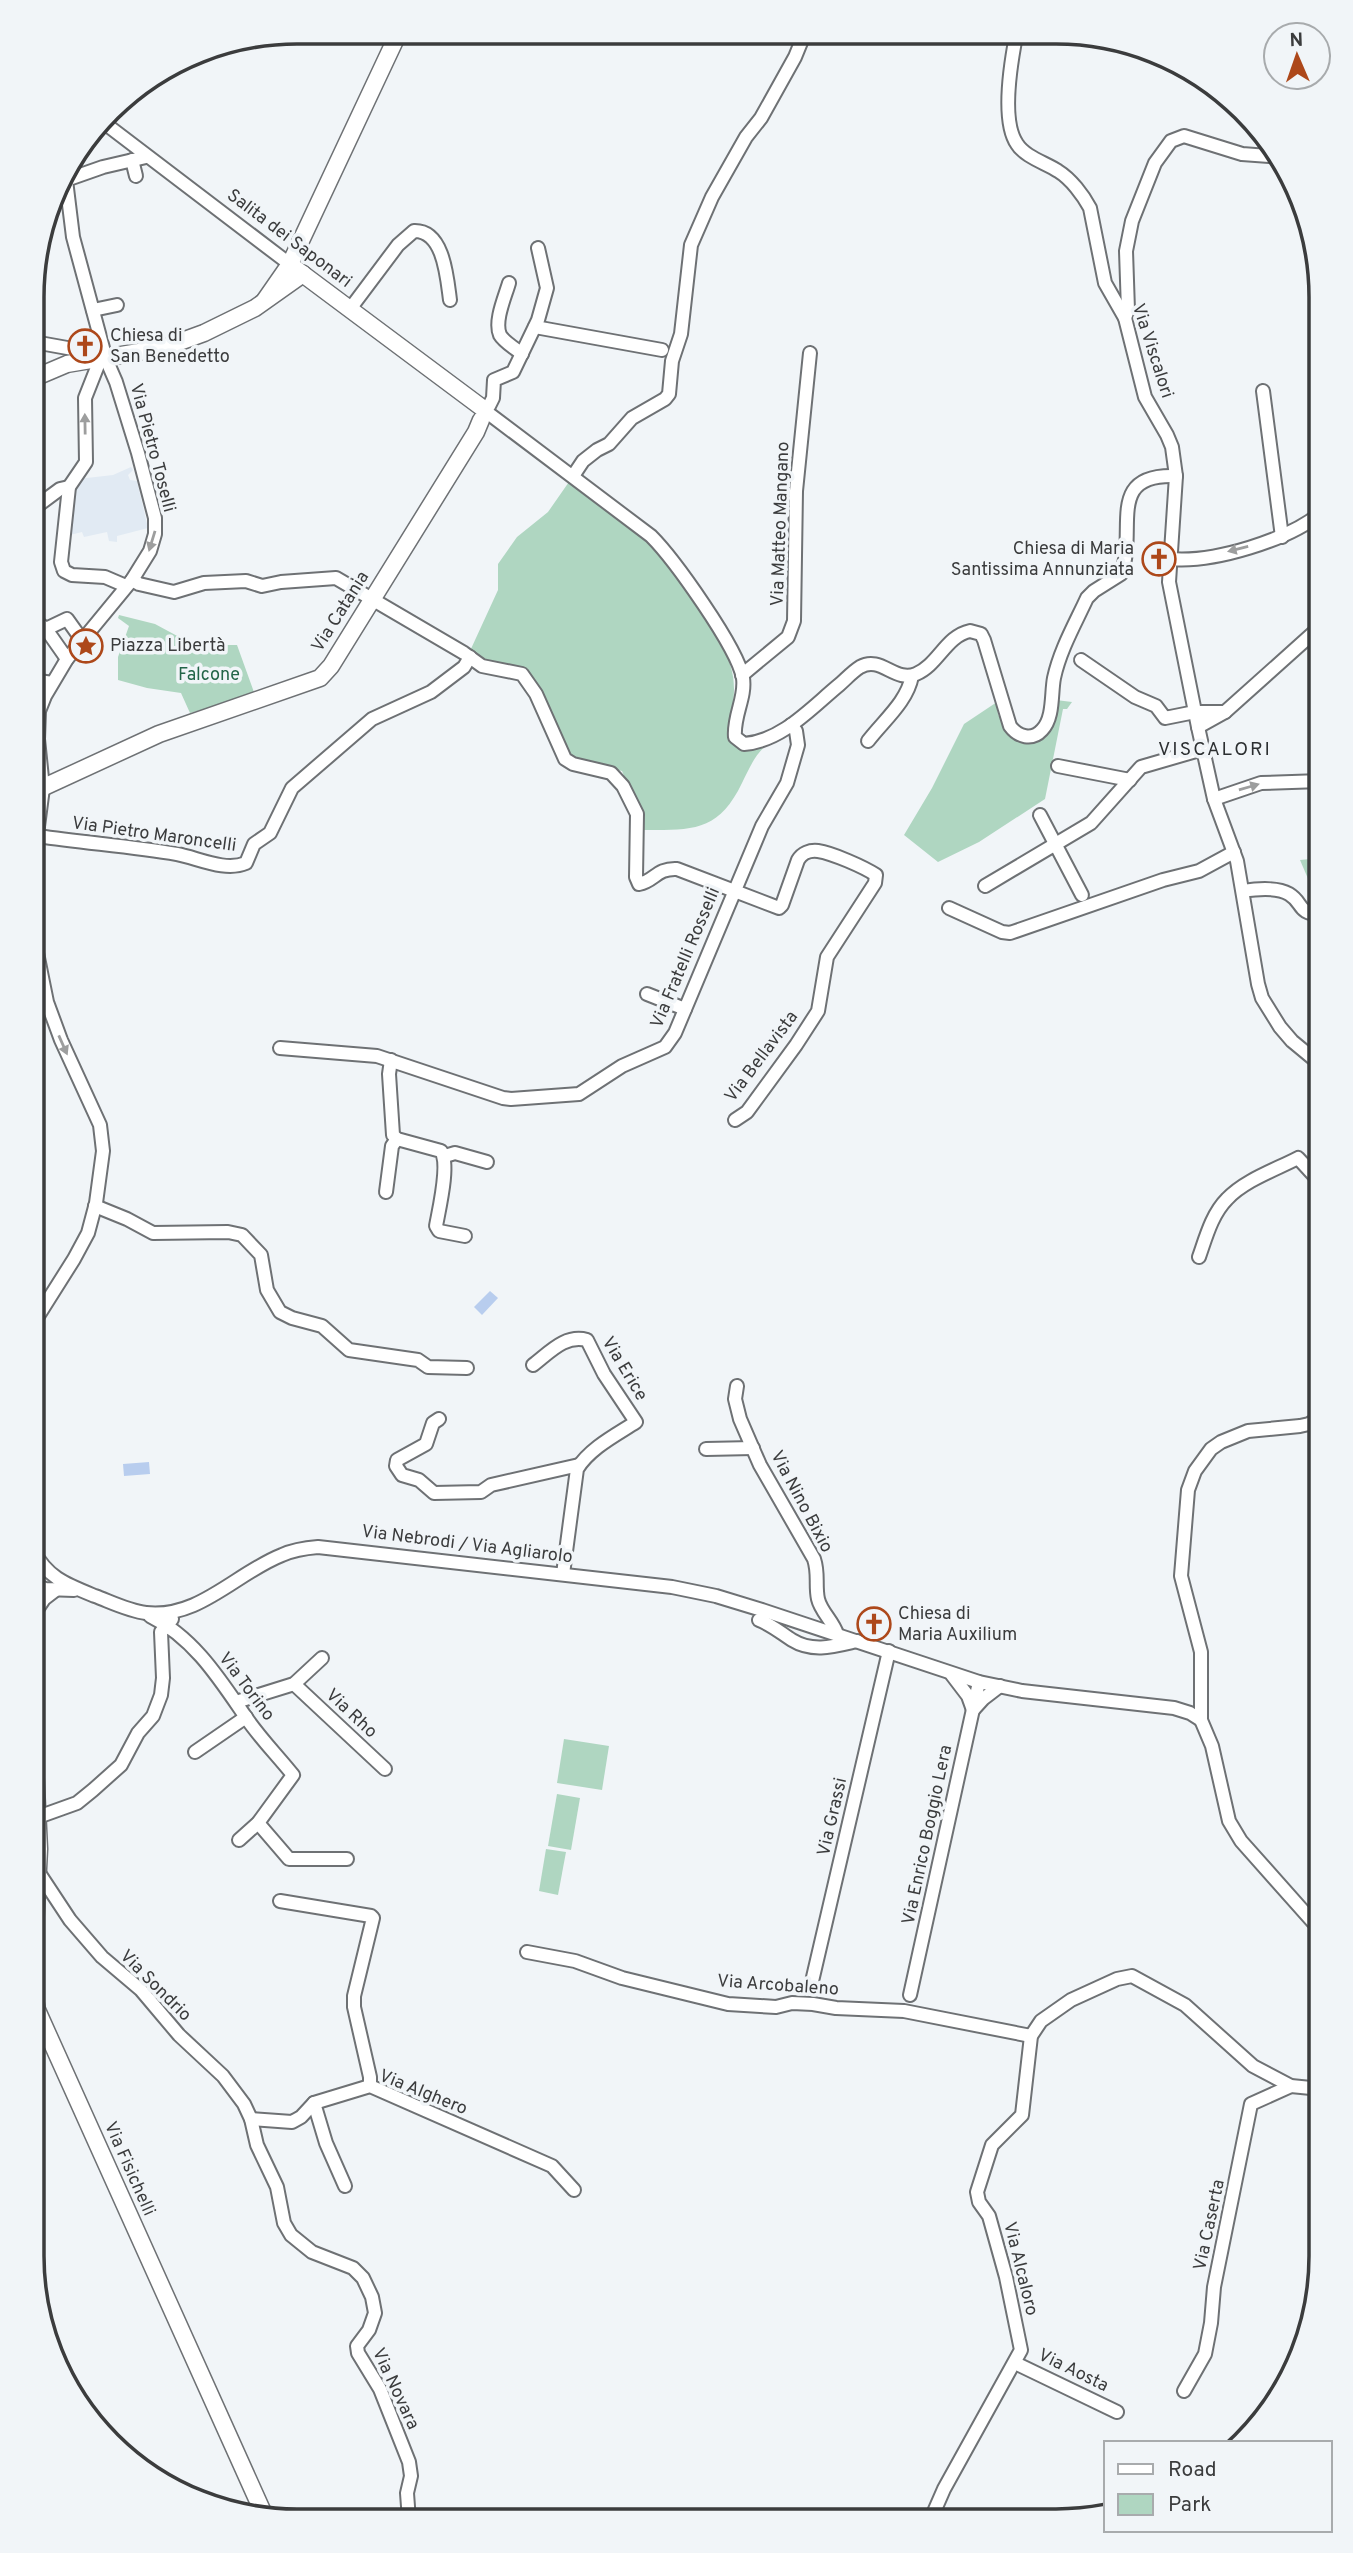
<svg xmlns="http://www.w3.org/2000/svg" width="1353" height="2553" font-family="Overpass,sans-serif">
<rect width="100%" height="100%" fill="#f1f5f8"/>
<path fill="#e1eaf3" d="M 131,467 L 133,470 L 128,475 L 130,480 L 137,481 L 148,528 L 117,536 L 117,542 L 109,541 L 107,532 L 84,537 L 82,532 L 66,536 L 70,499 L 78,479 L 113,475 Z"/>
<g fill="#afd6c1">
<path d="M 571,479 L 658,547 L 720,636 L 718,638 C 742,681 733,693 729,737 L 735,745 L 741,748 L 770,742 C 755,754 751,765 742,783 C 718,833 691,830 641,830 L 640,814 L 622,771 L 570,760 L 536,687 L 488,665 L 470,651 L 498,590 L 498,564 L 517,537 L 548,512 Z"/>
<path d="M 119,615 L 155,624 L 194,645 L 237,645 L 255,695 L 190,713 L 181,693 L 147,688 L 118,680 L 118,657 L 129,626 L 118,618 Z"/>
<path d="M 1056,700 L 1072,702 L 1067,709 L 1063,709 L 1045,799 L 979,842 L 938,862 L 904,835 L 932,788 L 964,724 L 997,702 L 998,715 L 1028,741 Z"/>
<path d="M 1321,858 L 1321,909 L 1300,860 Z"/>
<path d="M 564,1739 L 609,1746 L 602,1790 L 557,1783 Z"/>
<path d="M 557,1794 L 580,1798 L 571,1850 L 548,1846 Z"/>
<path d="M 546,1849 L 566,1852 L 558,1895 L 539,1891 Z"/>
</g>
<g fill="#b8cdee">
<path d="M 490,1291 L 498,1298 L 482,1315 L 474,1307 Z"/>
<path d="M 149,1462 L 150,1474 L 124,1476 L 123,1464 Z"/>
</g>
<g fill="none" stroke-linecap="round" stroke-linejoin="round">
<defs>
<g id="minor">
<path d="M 1016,36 C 1011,62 1001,121 1017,144 C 1025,157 1046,163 1058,171 C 1071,179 1083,195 1090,208 L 1105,283 L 1125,318 L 1145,397 L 1167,435 L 1172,447 L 1176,476 L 1169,582 L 1198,727 L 1214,799 L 1237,861 L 1258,984 L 1262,998 L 1280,1027 L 1292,1041 L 1321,1065"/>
<path d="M 103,122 L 283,259"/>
<path d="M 132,160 L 136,176"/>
<path d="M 66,180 L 103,167 L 146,157"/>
<path d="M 509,283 C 505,297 494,321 500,335 C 504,342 516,349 522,354"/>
<path d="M 350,309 L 398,245 L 414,231 C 444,230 447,278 450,300"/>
<path d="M 93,310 L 117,305"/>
<path d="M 1125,318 L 1128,310 L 1126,251 L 1132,221 L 1155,163 L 1171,141 L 1184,136 L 1242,154 L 1281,157"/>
<path d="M 535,327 L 662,350"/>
<path d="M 34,342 L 84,351 L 89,359"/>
<path d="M 100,360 L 85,398 L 86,462 L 69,487 L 61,562 L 64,571 L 72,575 L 105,577 L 126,586"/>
<path d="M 1263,391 L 1282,537"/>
<path d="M 483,408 L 489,406 L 493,398 L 494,380 L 513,372 L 538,320 L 547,288 L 538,248"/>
<path d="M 484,410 L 651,536 C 674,559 737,647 743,678 C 746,698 733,716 735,737 L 744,744 C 782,741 811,708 839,685 C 846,679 852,672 860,667 C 881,655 895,683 916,674 C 938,665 946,636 970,631 L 981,634 L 984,640 L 1010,726 C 1018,737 1032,741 1042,730 C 1054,718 1051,693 1054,678 C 1060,650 1075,624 1087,598 L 1094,591 L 1121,574 C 1138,531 1104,473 1176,476"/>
<path d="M 573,476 L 583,461 L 597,450 L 609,444 L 632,418 L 665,399 L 669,394 L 672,361 L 681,334 L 691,245 L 712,197 L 746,137 L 761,118 L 795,57 L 804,35"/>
<path d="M 33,509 L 60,489 L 69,487"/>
<path d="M 1170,559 C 1214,563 1288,540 1321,513"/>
<path d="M 132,580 L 139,584 L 174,592 L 204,583 L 246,581 L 262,586 L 281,582 L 336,578 L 464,653 L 482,666 L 522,674 L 536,694 L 565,759 L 573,764 L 611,773 L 623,786 L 637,814 L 636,877 L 639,884 C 655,881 656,868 677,869 L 779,908 L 782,905 L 798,860 C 802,853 810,850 818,851 C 832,853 864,867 876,875 L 875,883 L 827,957 L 818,1011 L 796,1045 L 747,1112 L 735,1120"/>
<path d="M 33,619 L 46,629 L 67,659"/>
<path d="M 46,629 L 67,619 L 82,640"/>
<path d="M 1081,660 L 1135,697 L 1156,706 L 1165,718 L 1195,712 L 1225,712"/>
<path d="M 742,675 L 788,637 L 794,621 L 796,491 L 810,353"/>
<path d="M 33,680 L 52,683"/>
<path d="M 1198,727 L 1225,712 L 1321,626"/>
<path d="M 868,741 C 884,720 907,702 912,676"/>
<path d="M 1058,766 L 1130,780"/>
<path d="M 1214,799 L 1261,783 L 1321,781"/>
<path d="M 1040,815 L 1082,895"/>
<path d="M 38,836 C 84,843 131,846 177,854 C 198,858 225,872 246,863 L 254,844 L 270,833 L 292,788 L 372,719 L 431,692 L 464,667 L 470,657"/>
<path d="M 33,865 L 43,788 L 38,739 L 39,711 L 45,696 L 67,659 L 132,580 L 150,551 L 155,534 L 155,518 L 138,453 L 116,382 L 106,359 L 73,237 L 65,172"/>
<path d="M 985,886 L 1091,823 L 1141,767 L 1203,749"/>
<path d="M 1243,891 C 1256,889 1277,887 1289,894 C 1304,903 1296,913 1321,915"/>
<path d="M 949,908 L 1002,932 L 1010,933 L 1163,880 L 1199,871 L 1234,852"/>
<path d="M 647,994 L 685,1009"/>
<path d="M 280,1048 L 377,1056 L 503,1098 L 511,1099 L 579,1094 L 622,1066 L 665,1047 L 675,1033 L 762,826 L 787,783 L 798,745 L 796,731 L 791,725"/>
<path d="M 391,1060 L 389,1074 L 393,1135 L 397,1139 L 441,1151 C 450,1164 439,1209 436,1226 L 439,1231 L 465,1236"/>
<path d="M 445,1156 L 455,1153 L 487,1162"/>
<path d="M 386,1192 L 392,1146 L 397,1139"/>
<path d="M 95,1206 L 127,1219 L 153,1233 L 228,1232 L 242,1235 L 261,1255 L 267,1290 L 280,1312 L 292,1318 L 322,1326 L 349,1350 L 418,1360 L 428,1367 L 467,1368"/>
<path d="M 1199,1257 C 1206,1237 1212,1214 1227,1199 C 1245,1180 1275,1170 1298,1158 L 1321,1183"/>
<path d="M 33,1324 L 74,1259 L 88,1233 L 96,1203 L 103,1151 L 100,1125 L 61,1040 L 47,1002 L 33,933"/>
<path d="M 533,1365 C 549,1353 565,1334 587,1340 L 604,1374 L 636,1422 C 616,1435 590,1448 577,1469 L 563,1574"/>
<path d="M 737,1386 L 735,1399 L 740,1419 L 760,1465 L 814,1559 C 819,1574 815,1585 818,1599 C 821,1612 833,1621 837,1634"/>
<path d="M 439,1419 L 433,1423 L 426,1444 L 397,1460 L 396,1466 L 402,1475 L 419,1480 L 434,1493 L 481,1492 L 491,1485 L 579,1465"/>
<path d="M 706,1449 L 753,1448"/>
<path d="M 32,1549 C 48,1578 65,1584 95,1596 C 111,1602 129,1611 146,1613 C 199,1619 236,1573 282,1555 C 293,1550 306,1548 318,1547 L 672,1587 L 716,1596 L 762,1610 L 979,1682 L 1022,1691 L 1174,1708 L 1190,1713 L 1201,1720"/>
<path d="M 32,1583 L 45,1589 L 74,1590"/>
<path d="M 150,1616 C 193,1637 219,1678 245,1716 C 259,1737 277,1755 293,1775 L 258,1823 L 239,1840"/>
<path d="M 32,1617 L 44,1599 L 57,1589"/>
<path d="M 759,1620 C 772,1625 781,1633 792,1640 C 813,1653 835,1646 857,1641"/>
<path d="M 952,1675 L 968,1696 L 973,1710 L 983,1699 L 1000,1686"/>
<path d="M 294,1684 L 385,1769"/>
<path d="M 236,1702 L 294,1684 L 322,1658"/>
<path d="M 195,1752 L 246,1717"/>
<path d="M 38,1817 L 77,1803 L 93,1790 L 121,1765 L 138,1733 L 153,1716 L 161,1695 L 163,1678 L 161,1632 L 172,1619"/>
<path d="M 258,1823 L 289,1859 L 347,1859"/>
<path d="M 39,1873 L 70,1920 L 102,1957 L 141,1990 L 179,2035 L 223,2076 L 244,2104 L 251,2119 L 257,2145 L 277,2187 L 284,2223 L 291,2235 L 312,2252 L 353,2268 L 363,2278 L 372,2297 L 375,2313 L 369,2330 L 357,2346 L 358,2353 L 380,2389 L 409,2462 L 411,2476 L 407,2493 L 409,2520"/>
<path d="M 280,1901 L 371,1916 L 373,1918 L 354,1996 L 354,2007 L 370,2077 L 370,2086"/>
<path d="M 1321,1931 L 1241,1841 L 1229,1821 L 1212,1746 L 1201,1720 L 1201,1652 L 1181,1576 L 1188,1490 L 1195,1471 L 1211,1449 L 1221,1442 L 1248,1431 L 1300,1426 L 1309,1424 L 1321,1417"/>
<path d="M 527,1952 L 575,1961 L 622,1978 L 728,2004 L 776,2007 L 792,2003 L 813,2004 L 836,2008 L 904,2011 L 1031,2036"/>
<path d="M 810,1990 L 889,1651"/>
<path d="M 910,1995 L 979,1682"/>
<path d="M 314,2103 L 326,2143 L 345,2186"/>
<path d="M 251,2119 L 292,2122 L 301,2117 L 314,2103 L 370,2086 L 552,2166 L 574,2190"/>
<path d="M 1015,2363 L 1117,2412"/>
<path d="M 1184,2391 L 1205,2354 L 1211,2323 L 1214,2287 L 1251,2104 L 1291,2086"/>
<path d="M 930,2521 L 944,2489 L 1021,2350 L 1006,2277 L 989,2216 L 979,2202 L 977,2192 L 992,2145 L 1022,2115 L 1031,2036 L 1041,2021 L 1071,2000 L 1117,1979 L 1132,1976 L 1185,2005 L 1253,2066 L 1291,2086 L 1321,2089"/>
</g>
<g id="major">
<path d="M 296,269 L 481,407"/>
<path d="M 265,300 L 290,264 L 399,32"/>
<path d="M 34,378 L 67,364 L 163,348 L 204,333 L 255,308 L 303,274"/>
<path d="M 33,792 L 159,734 L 320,678 L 331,666 L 476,432 L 481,420"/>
<path d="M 32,1706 L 39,1849 L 32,1985 L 37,2010 L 266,2519"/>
</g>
</defs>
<use href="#minor" stroke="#6e7174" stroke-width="16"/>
<use href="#major" stroke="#6e7174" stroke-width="19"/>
<use href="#minor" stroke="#fff" stroke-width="12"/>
<use href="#major" stroke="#fff" stroke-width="16"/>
</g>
<defs><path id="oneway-solid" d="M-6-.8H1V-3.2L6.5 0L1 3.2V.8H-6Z" transform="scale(1.75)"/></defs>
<g fill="#9d9e9e">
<use href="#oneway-solid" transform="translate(85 424) rotate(-91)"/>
<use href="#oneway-solid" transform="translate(152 541) rotate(107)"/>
<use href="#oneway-solid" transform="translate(1238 549) rotate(166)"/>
<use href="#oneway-solid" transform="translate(1249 787) rotate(-16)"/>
<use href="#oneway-solid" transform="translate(63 1045) rotate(66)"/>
</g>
<defs>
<symbol id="church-ring" viewBox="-11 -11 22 22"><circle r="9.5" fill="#f1f5f8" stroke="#ad481a" stroke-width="1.5"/><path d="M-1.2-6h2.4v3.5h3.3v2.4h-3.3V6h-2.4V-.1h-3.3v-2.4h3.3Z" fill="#ad481a"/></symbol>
<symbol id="sight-ring" viewBox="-11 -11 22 22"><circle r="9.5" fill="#f1f5f8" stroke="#ad481a" stroke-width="1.5"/><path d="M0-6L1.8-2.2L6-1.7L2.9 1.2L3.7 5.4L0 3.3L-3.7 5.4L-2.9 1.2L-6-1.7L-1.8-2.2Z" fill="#ad481a"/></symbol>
</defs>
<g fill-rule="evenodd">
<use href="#church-ring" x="66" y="327" width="38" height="38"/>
<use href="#church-ring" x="1140" y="540" width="38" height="38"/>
<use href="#sight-ring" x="67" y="627" width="38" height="38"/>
<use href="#church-ring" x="855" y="1605" width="38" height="38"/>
</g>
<g text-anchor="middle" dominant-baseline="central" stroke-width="7" stroke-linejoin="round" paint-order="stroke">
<g font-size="18" fill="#3b3c3d" stroke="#f1f5f8">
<text transform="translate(289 239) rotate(37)">Salita dei Saponari</text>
<text transform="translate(1152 351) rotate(72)">Via Viscalori</text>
<text transform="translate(152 448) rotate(75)">Via Pietro Toselli</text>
<text transform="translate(781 524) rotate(-88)">Via Matteo Mangano</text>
<text transform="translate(341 612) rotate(-58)">Via Catania</text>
<text transform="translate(154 835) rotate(8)">Via Pietro Maroncelli</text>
<text transform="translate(686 958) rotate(-67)">Via Fratelli Rosselli</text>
<text transform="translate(762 1057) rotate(-53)">Via Bellavista</text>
<text transform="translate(624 1369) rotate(59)">Via Erice</text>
<text transform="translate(801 1502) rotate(62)">Via Nino Bixio</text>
<text transform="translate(467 1545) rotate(7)">Via Nebrodi / Via Agliarolo</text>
<text transform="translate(246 1687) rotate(53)">Via Torino</text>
<text transform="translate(351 1714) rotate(43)">Via Rho</text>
<text transform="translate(833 1817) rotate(-77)">Via Grassi</text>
<text transform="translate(928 1835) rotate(-78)">Via Enrico Boggio Lera</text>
<text transform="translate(155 1986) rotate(45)">Via Sondrio</text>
<text transform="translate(778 1986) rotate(4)">Via Arcobaleno</text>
<text transform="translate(423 2093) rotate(22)">Via Alghero</text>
<text transform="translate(129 2169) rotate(66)">Via Fisichelli</text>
<text transform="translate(1210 2225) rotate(-78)">Via Caserta</text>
<text transform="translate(1020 2269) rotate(76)">Via Alcaloro</text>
<text transform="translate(1073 2371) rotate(26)">Via Aosta</text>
<text transform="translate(395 2389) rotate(65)">Via Novara</text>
</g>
<g font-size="18" fill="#3b3c3d" stroke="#f1f5f8" text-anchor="start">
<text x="110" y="336">Chiesa di<tspan x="110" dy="21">San Benedetto</tspan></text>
<text x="1134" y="549" text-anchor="end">Chiesa di Maria<tspan x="1134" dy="21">Santissima Annunziata</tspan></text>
<text x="110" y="646">Piazza Libertà</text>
<text x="898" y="1614">Chiesa di<tspan x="898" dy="21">Maria Auxilium</tspan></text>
</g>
<g font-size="18" fill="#236548" stroke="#f1f5f8">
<text x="209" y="675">Falcone</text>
</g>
<g font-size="19" letter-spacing="2" fill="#2c2f31" stroke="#f1f5f8">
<text x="1215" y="750">VISCALORI</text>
</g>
</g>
<path d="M0 0H1353V2553H0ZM297 44H1056A253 253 0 0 1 1309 297V2256A253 253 0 0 1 1056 2509H297A253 253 0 0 1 44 2256V297A253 253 0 0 1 297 44Z" fill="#f1f5f8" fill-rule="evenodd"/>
<path fill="none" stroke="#3b3c3d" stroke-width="3.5" d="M297 44H1056A253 253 0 0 1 1309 297V2256A253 253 0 0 1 1056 2509H297A253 253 0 0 1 44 2256V297A253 253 0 0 1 297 44Z"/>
<rect x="1104" y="2441" width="228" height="91" fill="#f1f5f8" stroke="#a8abad" stroke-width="2"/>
<rect x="1118" y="2464" width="35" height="10" fill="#ffffff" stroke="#a8abad" stroke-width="2"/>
<text x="1168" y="2476" font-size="21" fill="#3b3c3d">Road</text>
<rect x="1118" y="2494" width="35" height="21" fill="#afd6c1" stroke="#a8abad" stroke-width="2"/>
<text x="1168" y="2511" font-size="21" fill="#3b3c3d">Park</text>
<g transform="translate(1297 56) rotate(358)"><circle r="33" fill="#f1f5f8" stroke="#a8abad" stroke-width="2"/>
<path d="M0-5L12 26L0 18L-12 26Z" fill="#ad481a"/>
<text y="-10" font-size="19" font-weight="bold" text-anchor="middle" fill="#3b3c3d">N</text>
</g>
</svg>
